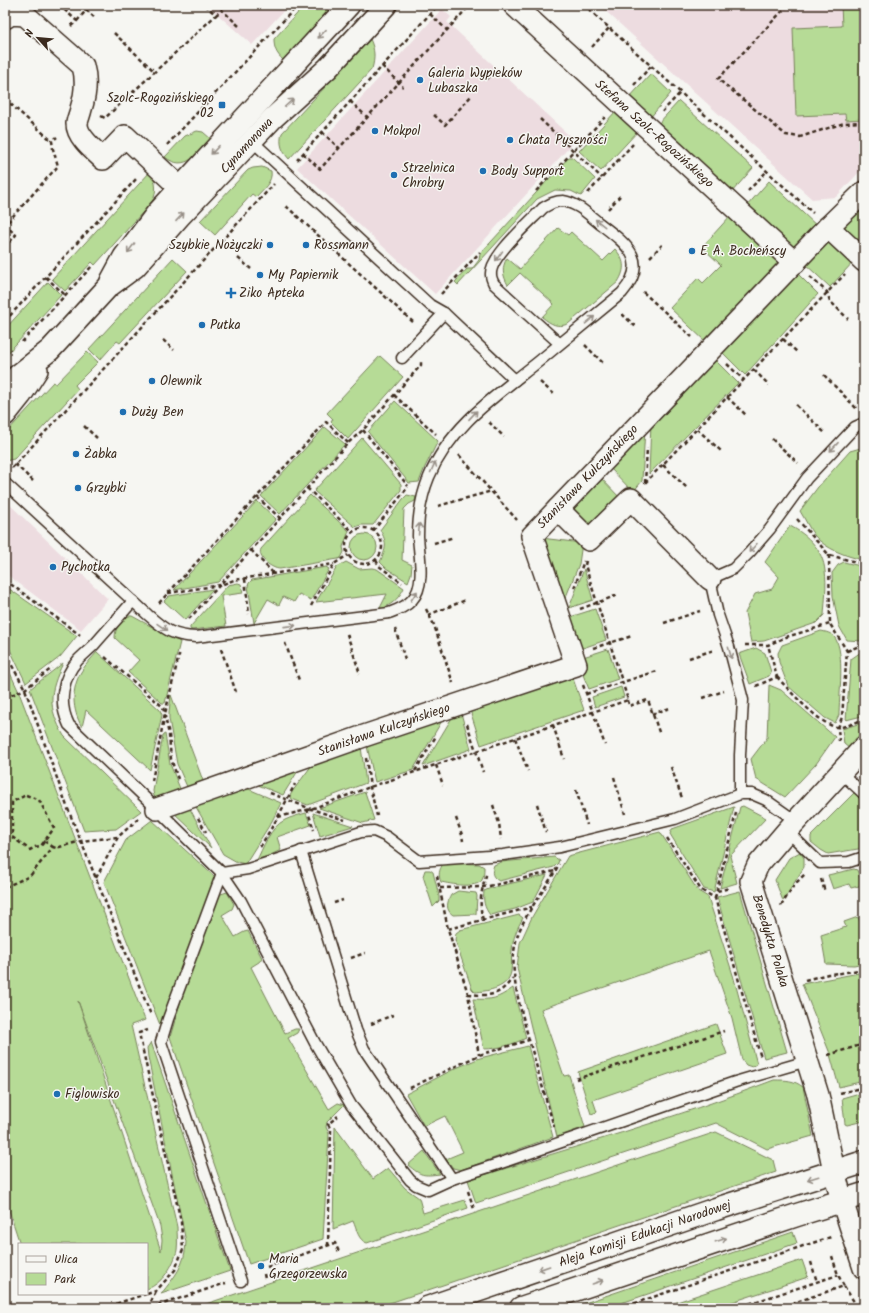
<svg xmlns="http://www.w3.org/2000/svg" width="869" height="1313" font-family="Kalam,sans-serif">
<rect width="100%" height="100%" fill="#f6f6f2"/>
<filter id="ink" filterUnits="userSpaceOnUse"><feTurbulence type="fractalNoise" baseFrequency=".025" numOctaves="2"/><feDisplacementMap in="SourceGraphic" scale="8" xChannelSelector="R" yChannelSelector="G"/><feConvolveMatrix kernelMatrix="1 2 1 2 8 2 1 2 1" color-interpolation-filters="sRGB"/></filter>
<g filter="url(#ink)">
<g fill="#eddce0">
<path d="M 207,5 L 289,5 L 252,45 Z"/>
<path d="M 599,5 L 864,5 L 864,167 L 836,197 L 812,199 Z"/>
<path d="M 442,9 L 451,17 L 447,22 L 575,141 L 435,294 L 297,168 Z"/>
<path d="M 5,500 L 108,599 L 81,630 L 5,573 Z"/>
</g>
<g fill="#b6db96" stroke="#78825a" fill-rule="evenodd">
<path d="M 305,5 L 334,6 L 283,60 C 276,53 274,48 274,39 Z"/>
<path d="M 841,5 L 864,5 L 864,119 L 846,120 L 845,114 L 796,116 L 793,28 L 842,26 Z"/>
<path d="M 370,39 C 375,50 375,58 372,69 L 289,159 C 282,151 279,144 282,133 Z"/>
<path d="M 651,74 L 671,93 L 649,119 L 628,99 Z"/>
<path d="M 679,101 L 753,168 L 731,193 L 657,125 Z"/>
<path d="M 617,110 L 639,130 L 601,171 L 579,151 Z"/>
<path d="M 197,131 L 203,132 L 211,139 C 199,153 185,173 165,157 L 185,136 Z"/>
<path d="M 569,157 L 572,157 L 595,179 L 581,196 L 571,191 L 555,190 L 537,199 L 458,285 L 455,282 L 467,269 L 472,269 L 479,260 L 480,254 Z"/>
<path d="M 262,167 L 271,171 C 273,182 263,189 256,197 L 252,194 L 215,235 L 200,221 L 248,170 L 253,168 Z"/>
<path d="M 150,172 C 157,181 157,193 152,202 L 95,265 L 92,262 L 65,291 L 52,279 Z"/>
<path d="M 769,181 L 819,228 L 795,254 L 745,208 Z"/>
<path d="M 864,201 L 864,254 L 836,228 Z"/>
<path d="M 731,215 L 783,263 L 707,343 L 670,308 L 698,278 L 703,283 L 721,265 L 702,247 Z"/>
<path d="M 558,228 L 568,235 L 571,232 L 603,261 L 615,249 C 625,260 626,269 618,282 L 568,324 C 557,328 551,324 542,317 L 554,304 L 520,273 L 508,285 C 503,276 501,268 507,258 L 520,269 Z"/>
<path d="M 828,236 L 855,260 L 830,287 L 803,262 Z"/>
<path d="M 173,258 L 187,271 L 120,343 L 117,341 L 100,360 L 89,349 Z"/>
<path d="M 795,271 L 818,294 L 745,375 L 719,349 Z"/>
<path d="M 48,282 L 61,295 L 5,356 L 5,329 Z"/>
<path d="M 87,352 L 98,362 L 75,385 L 78,389 L 14,459 L 5,461 L 5,434 L 53,382 L 56,384 Z"/>
<path d="M 380,356 L 403,377 L 348,439 L 331,422 L 333,419 L 327,413 Z"/>
<path d="M 712,357 L 738,383 L 649,474 L 651,422 Z"/>
<path d="M 395,401 L 438,441 L 425,467 L 419,482 L 409,483 L 368,432 Z"/>
<path d="M 325,427 L 345,444 L 280,514 L 261,496 Z"/>
<path d="M 645,428 L 642,481 L 633,492 L 609,467 Z"/>
<path d="M 362,438 L 401,484 L 401,490 L 373,525 L 361,525 L 355,527 L 314,491 Z"/>
<path d="M 864,447 L 864,560 C 848,557 825,549 814,535 C 809,528 805,519 800,511 L 818,487 L 850,451 Z"/>
<path d="M 600,477 L 622,500 L 589,534 L 567,512 Z"/>
<path d="M 310,495 L 349,531 L 343,547 L 344,552 L 341,558 L 338,559 L 280,569 C 272,569 257,558 261,549 Z"/>
<path d="M 407,495 L 416,497 L 415,501 L 409,504 L 404,509 L 402,560 L 412,565 L 411,574 L 408,582 L 386,568 L 380,562 C 386,549 388,543 380,530 L 403,499 Z"/>
<path d="M 257,501 L 276,519 L 218,582 L 174,590 Z"/>
<path d="M 790,526 C 808,535 823,550 825,571 C 827,585 825,600 824,615 L 816,623 L 764,641 L 751,642 L 745,613 L 755,594 L 772,589 L 779,577 L 765,562 Z"/>
<circle cx="364" cy="547" r="13"/>
<path d="M 541,538 L 582,543 L 579,564 L 562,607 Z"/>
<path d="M 346,562 L 359,569 L 372,568 L 377,569 L 404,588 C 398,600 391,605 379,610 L 387,594 L 316,602 L 337,567 Z"/>
<path d="M 844,562 L 864,567 L 864,640 L 862,641 L 847,640 L 839,626 L 833,596 L 832,573 L 838,565 Z"/>
<path d="M 326,567 L 329,569 L 311,600 L 299,594 L 294,602 L 283,597 L 279,605 L 268,599 L 254,623 L 248,586 L 249,583 L 252,580 Z"/>
<path d="M 584,569 L 593,600 L 569,608 Z"/>
<path d="M 238,583 L 241,584 L 243,593 L 221,596 L 226,626 L 192,630 L 190,629 L 190,627 L 228,585 Z"/>
<path d="M 5,586 L 77,636 L 60,657 L 26,683 L 5,639 Z"/>
<path d="M 213,589 L 185,620 L 164,601 L 169,596 Z"/>
<path d="M 595,609 L 606,640 L 577,650 L 567,618 Z"/>
<path d="M 128,616 L 132,616 L 180,642 L 165,703 L 162,703 L 128,672 L 139,660 L 115,638 C 115,627 120,622 128,616 Z"/>
<path d="M 821,631 C 826,632 832,633 835,638 C 845,652 839,697 839,715 L 835,723 L 825,718 L 788,686 L 779,662 L 778,653 L 782,645 Z"/>
<path d="M 756,648 L 765,653 L 771,672 L 769,676 L 750,684 L 739,654 Z"/>
<path d="M 608,649 L 618,679 L 589,689 L 581,670 L 580,658 Z"/>
<path d="M 864,650 L 864,714 L 862,716 L 846,720 L 851,659 Z"/>
<path d="M 97,652 L 160,710 L 162,715 L 150,770 L 86,710 L 82,727 C 72,710 71,689 81,672 C 85,665 92,658 97,652 Z"/>
<path d="M 5,662 L 18,690 L 145,1020 L 131,1025 L 177,1227 C 177,1234 178,1242 177,1250 C 174,1265 162,1284 147,1289 L 147,1244 L 20,1244 L 5,1198 ZM 78,1001 L 160,1226 L 162,1240 L 161,1251 Z"/>
<path d="M 63,663 C 49,693 47,706 64,736 L 141,811 L 116,829 L 84,831 L 30,689 Z"/>
<path d="M 571,673 L 584,710 L 481,745 L 469,707 Z"/>
<path d="M 769,685 L 781,690 L 835,737 L 816,764 L 785,797 L 756,779 L 751,759 L 767,738 Z"/>
<path d="M 621,687 L 624,697 L 595,707 L 592,697 Z"/>
<path d="M 171,695 L 205,786 L 188,789 L 177,764 L 169,719 L 169,712 Z"/>
<path d="M 461,713 L 471,749 L 423,766 L 453,716 Z"/>
<path d="M 443,719 L 413,770 L 375,782 L 367,746 Z"/>
<path d="M 864,722 L 864,735 L 850,749 L 844,744 L 842,729 Z"/>
<path d="M 165,734 L 170,764 L 181,791 L 158,800 L 154,796 L 153,791 L 163,735 Z"/>
<path d="M 361,747 L 366,783 L 308,805 L 292,799 L 290,796 L 292,792 L 312,765 Z"/>
<path d="M 301,766 L 283,795 L 253,783 Z"/>
<path d="M 244,787 L 281,803 L 272,821 L 245,864 L 237,862 L 223,854 L 196,807 L 197,801 Z"/>
<path d="M 365,792 L 374,820 L 363,823 L 319,808 Z"/>
<path d="M 854,793 L 864,803 L 864,848 L 828,854 L 821,850 L 811,842 L 811,836 Z"/>
<path d="M 743,806 L 766,818 L 730,856 L 737,883 L 720,888 L 740,807 Z"/>
<path d="M 189,807 L 211,848 L 172,811 Z"/>
<path d="M 734,807 L 714,892 L 704,889 L 670,834 L 672,829 Z"/>
<path d="M 306,813 L 311,825 L 277,837 L 281,850 L 256,862 C 263,848 270,827 285,820 C 291,817 299,815 306,813 Z"/>
<path d="M 313,813 L 353,826 L 320,836 Z"/>
<path d="M 152,820 L 215,877 L 160,1025 L 104,882 L 126,840 Z"/>
<path d="M 660,832 L 698,891 L 708,897 L 733,975 L 757,1064 L 752,1067 L 746,1065 L 742,1060 L 732,1018 L 709,951 L 541,1009 L 564,1076 L 569,1075 L 585,1127 L 557,1137 L 517,968 L 520,943 L 532,917 L 568,856 Z"/>
<path d="M 800,852 L 804,858 L 804,867 L 783,901 L 775,880 L 789,858 Z"/>
<path d="M 554,857 L 559,860 L 558,863 L 554,867 L 499,881 C 492,877 491,873 494,865 L 501,862 Z"/>
<path d="M 449,863 L 479,864 L 484,867 C 484,872 484,876 482,880 C 476,889 450,884 441,882 C 438,875 439,870 443,864 Z"/>
<path d="M 854,869 L 857,870 L 863,885 L 851,888 L 849,884 L 833,889 L 828,875 Z"/>
<path d="M 425,870 L 430,870 L 433,872 L 439,896 L 439,901 L 433,907 L 423,876 Z"/>
<path d="M 547,875 L 533,902 L 515,909 L 490,915 C 484,907 483,901 484,891 L 491,888 Z"/>
<path d="M 458,891 L 476,893 L 477,896 L 476,914 L 453,915 C 445,910 447,902 451,895 Z"/>
<path d="M 740,891 L 787,1052 L 764,1058 L 717,897 Z"/>
<path d="M 227,892 L 234,904 L 232,909 L 222,915 L 235,937 L 244,932 L 248,931 L 262,958 L 259,962 L 251,967 L 285,1033 L 295,1029 L 299,1029 L 297,1033 L 288,1038 L 329,1109 L 338,1103 L 344,1105 L 327,1122 L 326,1127 L 329,1134 L 323,1239 L 249,1264 L 170,1037 L 184,990 L 218,895 Z"/>
<path d="M 519,915 L 523,918 C 517,928 513,938 512,950 C 511,957 512,965 511,972 C 508,988 489,991 475,992 L 472,989 L 455,940 L 456,933 L 460,930 Z"/>
<path d="M 858,917 L 860,921 L 864,920 L 864,963 L 854,965 L 826,964 L 821,935 L 846,927 L 844,922 Z"/>
<path d="M 864,972 L 864,1081 L 839,1087 L 829,1051 L 802,984 Z"/>
<path d="M 513,988 L 526,1038 C 514,1044 498,1049 484,1049 L 473,999 C 493,1000 497,999 513,988 Z"/>
<path d="M 716,1024 L 727,1054 L 593,1100 L 597,1112 L 591,1114 L 578,1072 Z"/>
<path d="M 151,1042 L 230,1271 L 161,1294 C 175,1276 185,1266 186,1242 L 148,1057 L 147,1048 Z"/>
<path d="M 528,1046 L 553,1137 L 461,1170 L 453,1168 L 446,1159 L 463,1152 L 445,1116 L 424,1126 L 406,1094 L 456,1068 L 480,1058 Z"/>
<path d="M 774,1080 C 786,1080 794,1080 803,1087 L 813,1136 L 767,1149 L 716,1123 L 476,1203 L 468,1180 C 570,1148 674,1119 774,1080 Z"/>
<path d="M 856,1094 L 858,1095 L 864,1113 L 864,1121 L 847,1125 L 845,1124 L 842,1098 Z"/>
<path d="M 335,1127 L 373,1179 L 388,1168 L 405,1188 L 419,1198 L 423,1213 L 465,1200 L 468,1208 L 367,1243 C 358,1240 357,1230 353,1221 L 333,1229 Z"/>
<path d="M 716,1132 L 773,1160 L 776,1172 L 375,1308 L 194,1308 Z"/>
<path d="M 424,1151 L 440,1174 C 423,1176 421,1176 408,1165 Z"/>
<path d="M 793,1232 L 797,1243 L 607,1308 L 570,1308 Z"/>
<path d="M 802,1260 L 808,1277 L 714,1308 L 659,1308 Z"/>
</g>
<g fill="none" stroke-linecap="round" stroke-linejoin="round">
<defs>
<g id="service">
<path d="M 250,139 L 430,305 L 444,313 L 515,380"/>
<path d="M 402,358 L 444,313"/>
<path d="M 5,483 L 148,615 C 165,630 173,636 196,637 L 389,613 C 397,610 406,607 412,600 C 426,585 419,555 418,536 C 418,517 422,494 429,477 C 450,426 497,395 538,362 C 566,339 594,316 622,293 C 651,260 625,243 599,223 C 588,214 577,203 563,201 C 555,201 550,204 543,208 C 530,222 489,257 491,275 C 491,278 493,282 494,284 L 560,344"/>
<path d="M 133,601 C 120,616 107,630 94,645 C 89,650 83,655 78,660 C 62,678 58,703 69,725 L 157,809 L 222,873 L 241,901 L 315,1043 L 351,1105 L 410,1180 L 416,1185 L 428,1190 L 452,1179 L 501,1163 L 735,1082 L 807,1061"/>
<path d="M 841,773 L 864,794"/>
<path d="M 740,794 L 740,755 L 743,700 L 729,647 L 718,615 L 710,579 L 733,569 L 750,552 L 770,529 L 807,478 L 855,427 L 864,423"/>
<path d="M 787,831 L 820,863 L 849,862 L 864,857"/>
<path d="M 301,851 L 356,1030 L 364,1049 L 452,1179"/>
<path d="M 222,873 L 248,869 L 361,832 L 374,831 L 387,837 L 419,861 L 503,855 L 560,847 L 675,819 L 740,794 L 752,794 L 766,800 L 796,821"/>
<path d="M 222,873 L 168,1019 L 161,1042 L 241,1281"/>
</g>
<g id="minor">
<path d="M 514,5 L 795,263"/>
<path d="M 5,18 L 11,14 L 25,15 L 83,66 C 87,80 85,96 81,109 C 80,114 77,120 77,124 C 77,137 95,151 103,159 L 125,136 L 190,197"/>
<path d="M 828,227 L 864,261"/>
<path d="M 111,281 L 124,257 L 157,213 L 349,5"/>
<path d="M 5,390 L 17,376 L 50,350 L 108,287 L 135,267 L 179,217 L 273,118 L 328,68 L 386,5"/>
<path d="M 5,415 L 21,395 L 37,370"/>
<path d="M 558,509 L 589,540 L 631,499 L 710,579"/>
<path d="M 864,747 L 787,831 L 758,865 L 751,881 L 818,1095 L 834,1171 L 842,1201 L 864,1268"/>
<path d="M 157,809 L 364,736 L 576,665 L 532,536 L 828,227 L 864,192"/>
</g>
<g id="secondary">
<path d="M 427,1308 L 716,1209 L 864,1162"/>
<path d="M 521,1308 L 797,1215 L 864,1194"/>
</g>
</defs>
<use href="#service" stroke="#3b2a1e" stroke-width="13"/>
<use href="#minor" stroke="#3b2a1e" stroke-width="24"/>
<use href="#secondary" stroke="#3b2a1e" stroke-width="25"/>
<g stroke="#3b2a1e" stroke-width="2.5" stroke-dasharray="4 3" stroke-linecap="butt">
<path d="M 59,5 L 77,21 L 71,26"/>
<path d="M 205,5 L 216,15 L 222,10 L 240,27"/>
<path d="M 584,5 L 813,213"/>
<path d="M 788,5 L 718,79 L 786,135 L 800,137 L 844,123 L 864,122"/>
<path d="M 86,10 L 94,17"/>
<path d="M 430,14 L 447,30"/>
<path d="M 77,21 L 89,7"/>
<path d="M 114,33 L 155,72"/>
<path d="M 592,47 L 609,28"/>
<path d="M 382,66 L 403,87"/>
<path d="M 487,79 L 493,73"/>
<path d="M 634,85 L 651,66"/>
<path d="M 5,99 L 52,141"/>
<path d="M 350,101 L 367,117"/>
<path d="M 662,112 L 680,93"/>
<path d="M 434,115 L 445,125 L 472,95"/>
<path d="M 101,116 L 105,118 L 216,15"/>
<path d="M 540,119 L 602,178"/>
<path d="M 322,132 L 339,148"/>
<path d="M 167,145 L 298,5"/>
<path d="M 303,153 L 320,169 L 470,5"/>
<path d="M 297,160 L 438,5"/>
<path d="M 536,191 L 605,117"/>
<path d="M 748,191 L 767,171"/>
<path d="M 588,193 L 633,144"/>
<path d="M 286,206 L 413,322"/>
<path d="M 608,209 L 620,196"/>
<path d="M 5,247 L 16,235 L 5,225 L 58,166 L 53,149 L 52,141 L 57,137"/>
<path d="M 650,257 L 662,245"/>
<path d="M 238,258 L 251,269"/>
<path d="M 46,277 L 65,295"/>
<path d="M 810,277 L 827,292 L 830,301 L 848,319"/>
<path d="M 643,292 L 692,337"/>
<path d="M 441,294 L 480,252"/>
<path d="M 622,314 L 636,327"/>
<path d="M 5,321 L 138,177"/>
<path d="M 783,339 L 798,353"/>
<path d="M 163,340 L 174,350"/>
<path d="M 22,342 L 93,265"/>
<path d="M 585,345 L 603,363"/>
<path d="M 727,364 L 744,380"/>
<path d="M 754,370 L 769,385"/>
<path d="M 824,375 L 857,409"/>
<path d="M 540,382 L 555,395"/>
<path d="M 394,395 L 436,434"/>
<path d="M 727,397 L 747,416"/>
<path d="M 796,405 L 826,434"/>
<path d="M 489,422 L 504,437"/>
<path d="M 84,426 L 97,438"/>
<path d="M 697,429 L 721,451"/>
<path d="M 363,430 L 408,486"/>
<path d="M 772,439 L 798,463"/>
<path d="M 459,455 L 517,520"/>
<path d="M 15,464 L 33,481"/>
<path d="M 663,465 L 687,488"/>
<path d="M 12,468 L 274,184"/>
<path d="M 645,483 L 845,274"/>
<path d="M 645,483 L 647,448"/>
<path d="M 307,488 L 353,532"/>
<path d="M 257,497 L 280,518"/>
<path d="M 438,506 L 492,491"/>
<path d="M 797,519 L 829,555 L 864,564"/>
<circle cx="364" cy="546" r="18"/>
<path d="M 373,531 L 408,487"/>
<path d="M 434,543 L 454,537"/>
<path d="M 251,550 L 273,573"/>
<path d="M 829,555 L 830,624 L 847,651 L 842,717 L 838,728 L 839,741"/>
<path d="M 376,560 L 379,566 L 402,583"/>
<path d="M 245,579 L 249,614"/>
<path d="M 5,580 L 80,635"/>
<path d="M 574,588 L 584,561"/>
<path d="M 168,593 L 221,585 L 234,580 L 334,564"/>
<path d="M 159,603 L 326,422 L 348,443"/>
<path d="M 311,606 L 334,564 L 348,555"/>
<path d="M 426,609 L 434,625 L 453,683"/>
<path d="M 580,609 L 618,595"/>
<path d="M 428,615 L 466,600"/>
<path d="M 189,619 L 348,443 L 363,430 L 421,365 L 421,362"/>
<path d="M 664,623 L 700,611"/>
<path d="M 395,629 L 405,659"/>
<path d="M 347,634 L 360,674"/>
<path d="M 285,643 L 299,680"/>
<path d="M 745,645 L 768,645 L 786,637 L 830,624"/>
<path d="M 593,648 L 632,636"/>
<path d="M 221,649 L 236,692"/>
<path d="M 847,651 L 864,644"/>
<path d="M 5,653 L 25,689 L 68,809 L 151,1015"/>
<path d="M 105,657 L 163,707 L 169,735 L 171,759 L 178,779"/>
<path d="M 689,658 L 714,650"/>
<path d="M 777,677 C 789,690 821,726 837,727 C 845,728 856,722 864,719"/>
<path d="M 583,685 L 605,745"/>
<path d="M 756,686 L 777,677 L 768,645"/>
<path d="M 586,694 L 657,671"/>
<path d="M 5,698 L 25,689 L 52,668"/>
<path d="M 703,698 L 724,691"/>
<path d="M 628,700 L 629,706 L 648,700 L 660,735"/>
<path d="M 652,714 L 670,708"/>
<path d="M 467,724 L 483,772"/>
<path d="M 553,725 L 564,759"/>
<path d="M 515,738 L 528,771"/>
<path d="M 366,758 L 370,787 L 377,816"/>
<path d="M 436,765 L 443,785"/>
<path d="M 671,767 L 682,798"/>
<path d="M 415,771 L 436,736"/>
<path d="M 614,777 L 625,814"/>
<path d="M 152,781 L 164,718 L 180,651"/>
<path d="M 576,790 L 587,825"/>
<path d="M 270,793 L 311,809 L 345,820"/>
<path d="M 26,795 L 39,800 L 54,828 L 41,846 L 35,847 L 30,850 L 12,837 L 12,802 Z"/>
<path d="M 5,799 L 12,802"/>
<path d="M 537,804 L 546,832"/>
<path d="M 493,805 L 499,823 L 501,839"/>
<path d="M 307,809 L 314,830"/>
<path d="M 278,817 L 311,809 L 370,787 L 628,700 L 585,565 L 586,561"/>
<path d="M 198,818 L 206,832"/>
<path d="M 456,818 L 462,835 L 463,841"/>
<path d="M 667,838 L 701,890 L 715,898 L 761,1058"/>
<path d="M 44,841 L 53,847"/>
<path d="M 260,847 L 278,817 L 295,784"/>
<path d="M 437,876 L 448,929 L 468,994 L 479,1055"/>
<path d="M 96,878 L 118,837"/>
<path d="M 821,879 L 825,892"/>
<path d="M 5,887 L 30,876 L 53,847 L 56,848 L 81,841 L 118,837 L 138,819"/>
<path d="M 440,888 L 483,887 L 495,885 L 555,871"/>
<path d="M 717,891 L 730,888"/>
<path d="M 715,898 L 736,813"/>
<path d="M 334,903 L 343,900"/>
<path d="M 781,906 L 794,885 L 806,873"/>
<path d="M 483,920 C 478,902 482,889 487,872"/>
<path d="M 448,929 L 532,907"/>
<path d="M 351,958 L 365,953"/>
<path d="M 805,980 L 828,974 L 841,973 L 864,969"/>
<path d="M 468,994 C 491,996 498,997 513,978"/>
<path d="M 371,1024 L 393,1015"/>
<path d="M 529,1040 C 520,1004 504,963 521,927 C 531,905 548,886 559,864"/>
<path d="M 828,1055 L 864,1044"/>
<path d="M 576,1079 L 724,1031"/>
<path d="M 410,1088 L 479,1055 L 529,1040 L 554,1127"/>
<path d="M 840,1093 L 861,1088"/>
<path d="M 468,1191 L 474,1209"/>
<path d="M 328,1246 L 331,1130 L 328,1124 L 338,1116"/>
<path d="M 811,1262 L 817,1282"/>
<path d="M 267,1267 L 335,1243 L 339,1252"/>
<path d="M 264,1274 L 265,1279"/>
<path d="M 844,1286 L 858,1308"/>
<path d="M 147,1294 L 156,1291 L 175,1270 L 183,1249 L 181,1222 L 139,1033 L 148,1030"/>
<path d="M 103,1308 L 146,1294"/>
<path d="M 148,1308 L 156,1291"/>
<path d="M 151,1308 L 226,1283"/>
<path d="M 621,1308 L 806,1245 L 831,1237"/>
<path d="M 736,1308 L 838,1275"/>
<path d="M 778,1308 L 844,1286 L 838,1275 L 832,1256"/>
</g>
<use href="#service" stroke="#f6f6f2" stroke-width="10"/>
<use href="#minor" stroke="#f6f6f2" stroke-width="21"/>
<use href="#secondary" stroke="#f6f6f2" stroke-width="22"/>
</g>
<defs><path id="oneway-shaft" d="M-6 0H5M1.5-3L5.5 0L1.5 3" fill="none" stroke-width="1.6" stroke-linecap="round" stroke-linejoin="round"/></defs>
<g stroke="#989088">
<use href="#oneway-shaft" transform="translate(322 34) rotate(133)"/>
<use href="#oneway-shaft" transform="translate(289 103) rotate(-42)"/>
<use href="#oneway-shaft" transform="translate(215 150) rotate(133)"/>
<use href="#oneway-shaft" transform="translate(180 217) rotate(-47)"/>
<use href="#oneway-shaft" transform="translate(600 223) rotate(-142)"/>
<use href="#oneway-shaft" transform="translate(131 248) rotate(127)"/>
<use href="#oneway-shaft" transform="translate(499 256) rotate(126)"/>
<use href="#oneway-shaft" transform="translate(590 320) rotate(-40)"/>
<use href="#oneway-shaft" transform="translate(473 415) rotate(-47)"/>
<use href="#oneway-shaft" transform="translate(834 447) rotate(133)"/>
<use href="#oneway-shaft" transform="translate(433 467) rotate(-66)"/>
<use href="#oneway-shaft" transform="translate(419 529) rotate(-86)"/>
<use href="#oneway-shaft" transform="translate(753 548) rotate(132)"/>
<use href="#oneway-shaft" transform="translate(414 596) rotate(-57)"/>
<use href="#oneway-shaft" transform="translate(290 626) rotate(-6)"/>
<use href="#oneway-shaft" transform="translate(162 627) rotate(35)"/>
<use href="#oneway-shaft" transform="translate(730 653) rotate(74)"/>
<use href="#oneway-shaft" transform="translate(813 1178) rotate(163)"/>
<use href="#oneway-shaft" transform="translate(721 1240) rotate(-18)"/>
<use href="#oneway-shaft" transform="translate(544 1268) rotate(161)"/>
<use href="#oneway-shaft" transform="translate(598 1282) rotate(-19)"/>
</g>
</g>
<g fill="#1f6fb2" stroke="#f6f6f2" stroke-width="1.5">
<circle cx="420" cy="80" r="4"/>
<rect x="218" y="101" width="8" height="8" rx="2"/>
<circle cx="375" cy="131" r="4"/>
<circle cx="510" cy="140" r="4"/>
<circle cx="483" cy="171" r="4"/>
<circle cx="394" cy="175" r="4"/>
<circle cx="270" cy="245" r="4"/>
<circle cx="306" cy="245" r="4"/>
<circle cx="692" cy="251" r="4"/>
<circle cx="260" cy="275" r="4"/>
<path d="M229 287h4v4h4v4h-4v4h-4v-4h-4v-4h4z"/>
<circle cx="202" cy="325" r="4"/>
<circle cx="152" cy="381" r="4"/>
<circle cx="123" cy="412" r="4"/>
<circle cx="76" cy="454" r="4"/>
<circle cx="78" cy="488" r="4"/>
<circle cx="53" cy="567" r="4"/>
<circle cx="57" cy="1094" r="4"/>
<circle cx="261" cy="1266" r="4"/>
</g>
<g text-anchor="middle" dominant-baseline="central" stroke-width="3" stroke-linejoin="round" paint-order="stroke">
<g font-size="13" fill="#3b2a1e" stroke="#f6f6f2" text-anchor="start">
<text x="428" y="73">Galeria Wypieków<tspan x="428" dy="15">Lubaszka</tspan></text>
<text x="214" y="98" text-anchor="end">Szolc-Rogozińskiego<tspan x="214" dy="15">02</tspan></text>
<text x="383" y="131">Mokpol</text>
<text x="518" y="140">Chata Pyszności</text>
<text x="402" y="168">Strzelnica<tspan x="402" dy="15">Chrobry</tspan></text>
<text x="491" y="171">Body Support</text>
<text x="262" y="245" text-anchor="end">Szybkie Nożyczki</text>
<text x="314" y="245">Rossmann</text>
<text x="700" y="251">E A. Bocheńscy</text>
<text x="268" y="275">My Papiernik</text>
<text x="239" y="293">Ziko Apteka</text>
<text x="210" y="325">Putka</text>
<text x="160" y="381">Olewnik</text>
<text x="131" y="412">Duży Ben</text>
<text x="84" y="454">Żabka</text>
<text x="86" y="488">Grzybki</text>
<text x="61" y="567">Pychotka</text>
<text x="65" y="1094">Figlowisko</text>
<text x="269" y="1259">Maria<tspan x="269" dy="15">Grzegorzewska</tspan></text>
</g>
<g font-size="13" fill="#3b2a1e" stroke="#f6f6f2">
<text transform="translate(654 134) rotate(42)">Stefana Szolc-Rogozińskiego</text>
<text transform="translate(247 146) rotate(-47)">Cynamonowa</text>
<text transform="translate(588 477) rotate(-46)">Stanisława Kulczyńskiego</text>
<text transform="translate(384 730) rotate(-19)">Stanisława Kulczyńskiego</text>
<text transform="translate(770 941) rotate(73)">Benedykta Polaka</text>
<text transform="translate(645 1234) rotate(-19)">Aleja Komisji Edukacji Narodowej</text>
</g>
</g>
<rect width="869" height="1313" fill="none" stroke="#f6f6f2" stroke-width="20"/>
<rect x="10" y="10" width="849" height="1293" fill="none" stroke="#3b2a1e" stroke-width="1.5" filter="url(#ink)"/>
<rect x="18" y="1243" width="130" height="52" fill="#f6f6f2" stroke="#aba49d"/>
<rect x="26" y="1256" width="20" height="6" fill="#f6f6f2" stroke="#aba49d"/>
<text x="54" y="1263" font-size="12" fill="#3b2a1e">Ulica</text>
<rect x="26" y="1273" width="20" height="12" fill="#b6db96" stroke="#aba49d"/>
<text x="54" y="1283" font-size="12" fill="#3b2a1e">Park</text>
<g transform="translate(38 38) rotate(297)" stroke="#f6f6f2" stroke-width="3" paint-order="stroke">
<path d="M0-3L7 15L0 10L-7 15Z" fill="#3b2a1e"/>
<text y="-6" font-size="11" font-weight="bold" text-anchor="middle" fill="#3b2a1e">N</text>
</g>
</svg>
